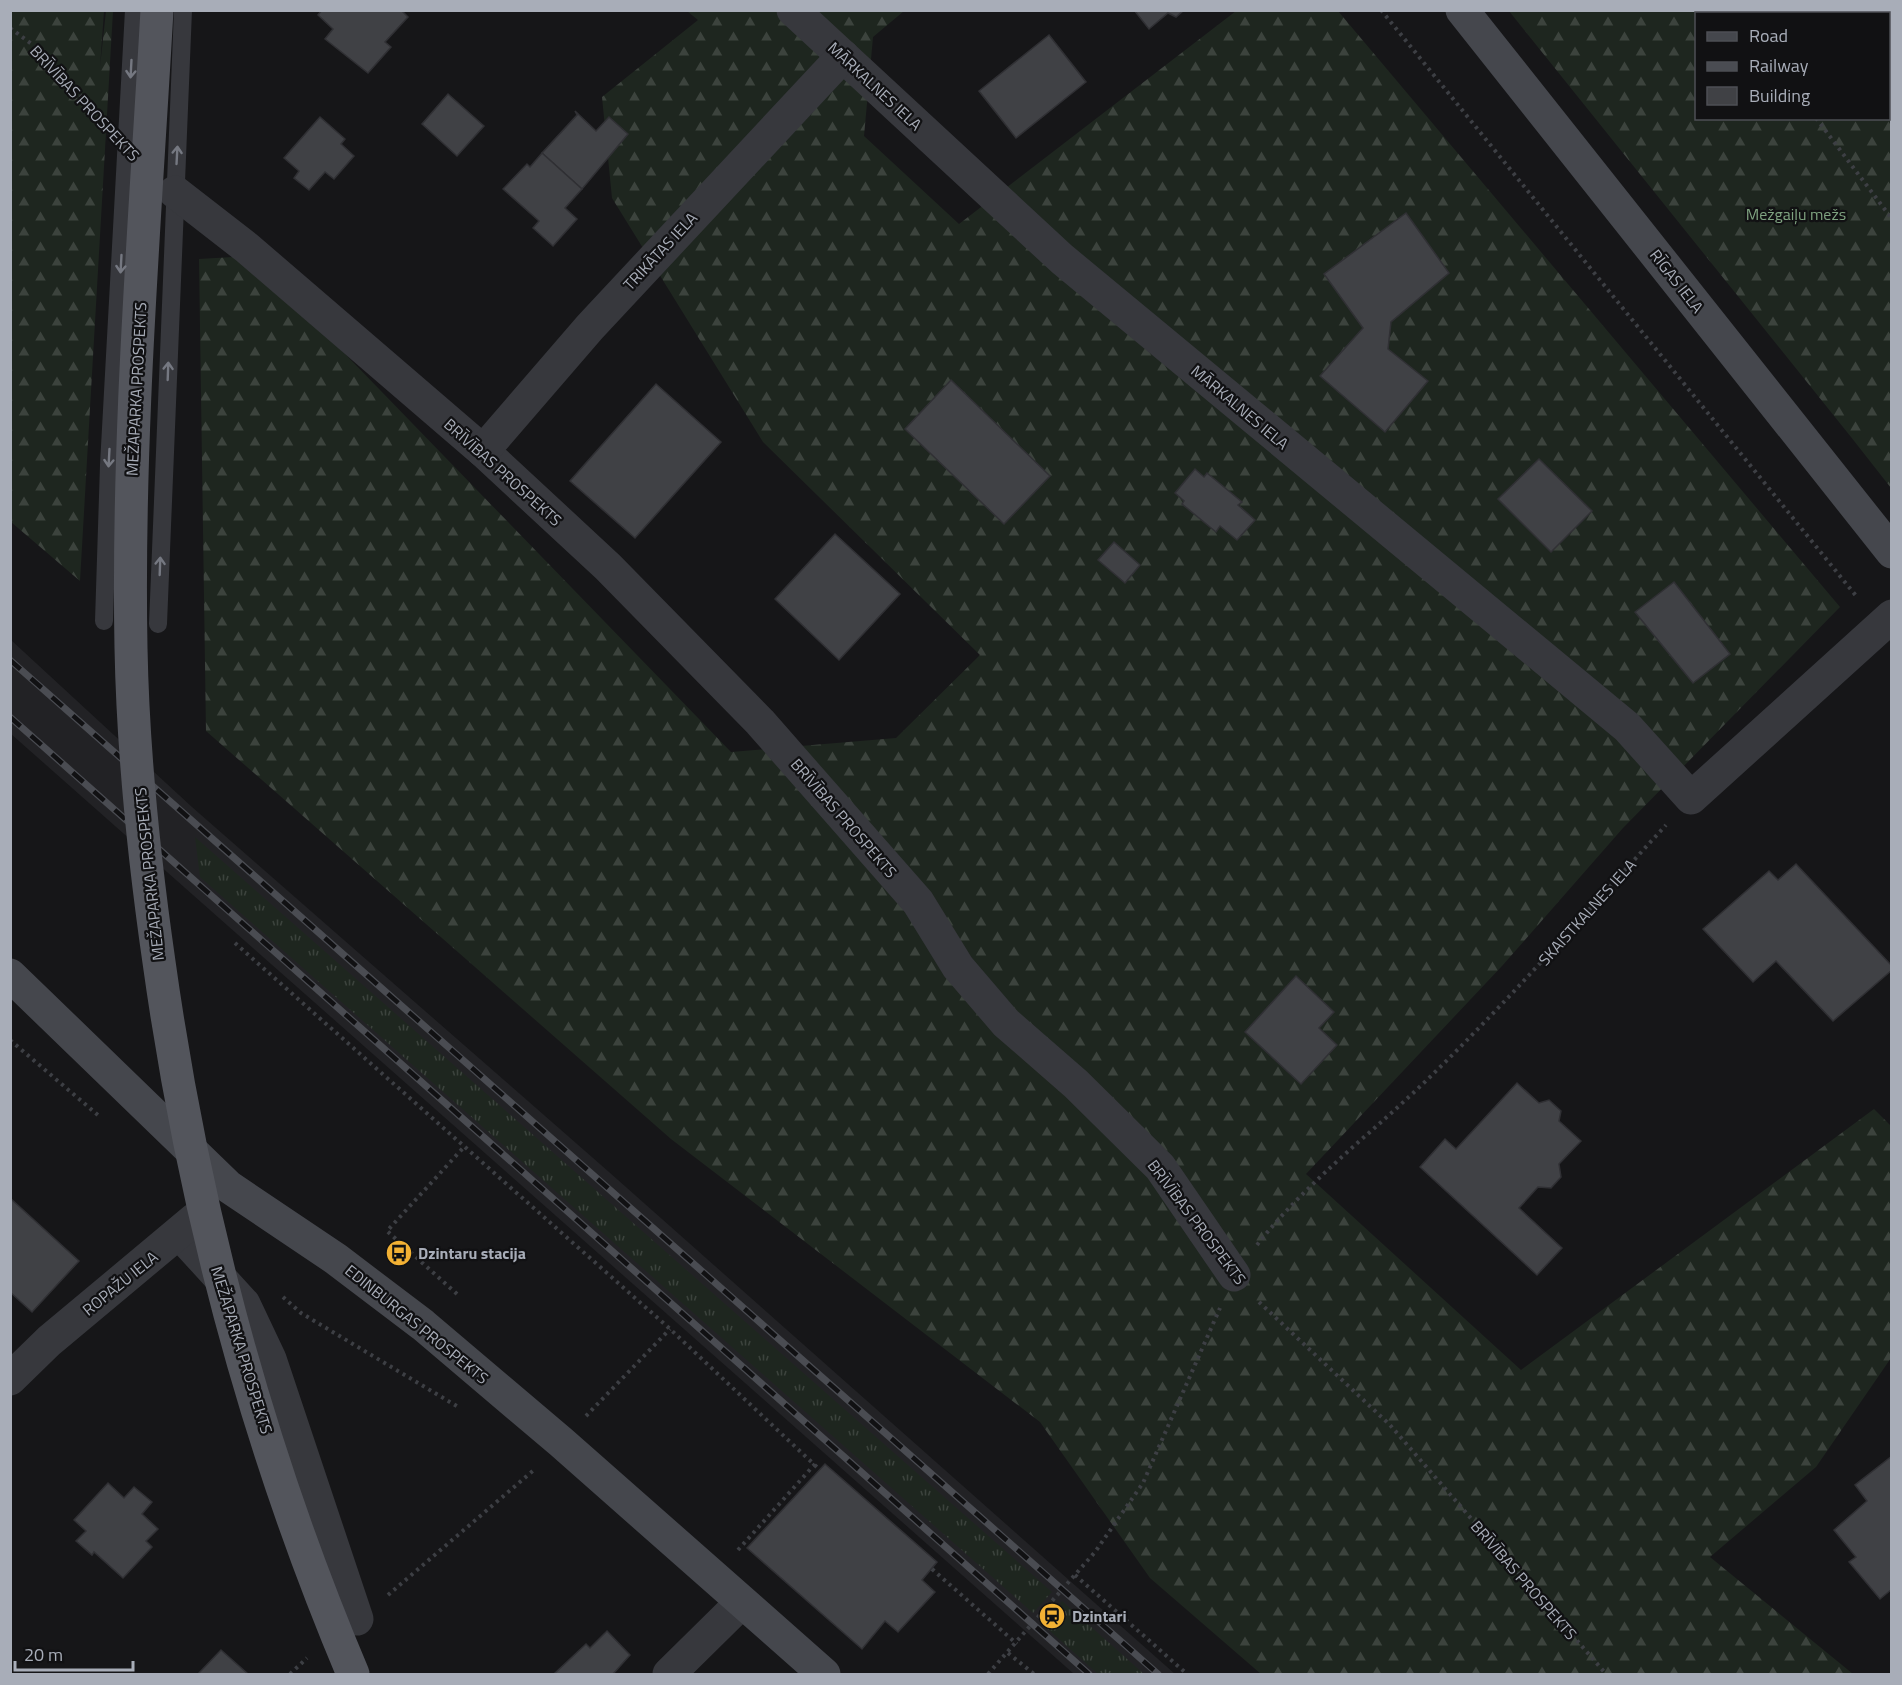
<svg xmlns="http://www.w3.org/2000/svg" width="1902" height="1685" font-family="'Titillium Web',sans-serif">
<defs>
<pattern id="grass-tufts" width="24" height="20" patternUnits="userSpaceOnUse" patternTransform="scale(1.5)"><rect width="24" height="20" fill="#1e261f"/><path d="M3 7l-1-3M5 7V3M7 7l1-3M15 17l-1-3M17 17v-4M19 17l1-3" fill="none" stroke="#3c433d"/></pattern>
<pattern id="forest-firs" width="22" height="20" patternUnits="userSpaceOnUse" patternTransform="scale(1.5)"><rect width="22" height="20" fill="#1e261f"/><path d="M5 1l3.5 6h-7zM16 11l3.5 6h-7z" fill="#3c433d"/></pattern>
</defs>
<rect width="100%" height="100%" fill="#161618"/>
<path fill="#222225" d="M 11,640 L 192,807 L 609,1172 L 1175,1674 L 1074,1674 L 11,734 Z"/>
<g fill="url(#grass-tufts)">
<path d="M 195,837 L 1052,1592 L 1033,1613 L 200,877 Z"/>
<path d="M 1062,1601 L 1144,1674 L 1098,1674 L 1042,1624 Z"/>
</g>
<g fill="url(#forest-firs)" fill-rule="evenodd">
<path d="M 11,10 L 104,11 L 100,67 L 106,11 L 113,11 L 80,581 L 11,522 Z"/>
<path d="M 687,11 L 904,11 L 873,37 L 864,136 L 959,224 L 1236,11 L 1338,11 L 1840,607 L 1623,828 L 1502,966 L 1306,1174 L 1521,1370 L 1874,1109 L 1891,1126 L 1891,1358 L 1816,1467 L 1710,1557 L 1853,1674 L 1261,1674 L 1150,1578 L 1040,1422 L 671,1139 L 206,731 L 199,259 L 250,256 L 731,752 L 896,738 L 980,655 L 763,442 L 612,198 L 602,97 L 698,20 Z"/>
<path d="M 1509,11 L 1891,11 L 1891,488 L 1851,437 ZM 1696,14 L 1888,14 L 1888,118 L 1696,118 Z"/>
</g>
<g fill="#404145" stroke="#303034" stroke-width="1.5">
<path d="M 322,10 L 401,10 L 408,17 L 385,42 L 391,47 L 368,73 L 325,39 L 333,29 L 318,15 Z"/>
<path d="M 1134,10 L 1184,10 L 1176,17 L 1168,13 L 1149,29 Z"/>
<path d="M 1049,35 L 1086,82 L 1016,138 L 979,91 Z"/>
<path d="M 448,94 L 484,126 L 457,156 L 422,124 Z"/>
<path d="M 575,111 L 596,131 L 609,117 L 628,134 L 582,189 L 542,153 L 577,115 Z"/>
<path d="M 320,117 L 345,139 L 341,144 L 354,156 L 334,179 L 325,172 L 309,190 L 294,178 L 299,171 L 284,158 Z"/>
<path d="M 542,153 L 582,189 L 565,208 L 577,219 L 553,246 L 533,228 L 539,221 L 503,189 L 527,164 L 530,167 Z"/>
<path d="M 1406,213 L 1449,273 L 1391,322 L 1388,349 L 1428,381 L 1385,432 L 1320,376 L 1363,328 L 1324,274 Z"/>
<path d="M 951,380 L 1050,476 L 1004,524 L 905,429 Z"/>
<path d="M 656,384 L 721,442 L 635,538 L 570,481 Z"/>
<path d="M 1539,459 L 1592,511 L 1551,552 L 1498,499 Z"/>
<path d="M 1195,469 L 1204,477 L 1207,473 L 1242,502 L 1238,505 L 1255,520 L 1237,540 L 1220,526 L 1216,532 L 1182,504 L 1184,501 L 1175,493 Z"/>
<path d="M 835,534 L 900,594 L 839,660 L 775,599 Z"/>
<path d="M 1114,542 L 1140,565 L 1125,583 L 1098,560 Z"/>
<path d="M 1674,582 L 1730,654 L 1693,683 L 1635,612 Z"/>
<path d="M 1796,864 L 1892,966 L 1892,970 L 1833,1021 L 1776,961 L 1753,982 L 1703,929 L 1769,871 L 1778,880 Z"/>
<path d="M 1296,976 L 1334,1012 L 1319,1028 L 1337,1045 L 1301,1084 L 1245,1032 Z"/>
<path d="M 1517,1083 L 1539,1103 L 1549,1100 L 1561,1111 L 1559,1121 L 1581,1141 L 1559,1164 L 1561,1177 L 1551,1188 L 1538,1187 L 1519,1208 L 1562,1248 L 1537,1275 L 1420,1167 L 1445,1139 L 1456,1149 Z"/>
<path d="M 10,1198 L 79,1261 L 32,1312 L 10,1292 Z"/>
<path d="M 1892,1456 L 1892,1589 L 1880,1599 L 1849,1562 L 1856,1557 L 1834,1530 L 1867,1501 L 1855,1485 Z"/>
<path d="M 825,1464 L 937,1562 L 922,1580 L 935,1592 L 898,1632 L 885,1621 L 862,1649 L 747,1548 Z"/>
<path d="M 108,1483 L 124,1498 L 134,1487 L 152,1502 L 142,1514 L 158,1529 L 146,1541 L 152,1547 L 123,1578 L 94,1552 L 92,1555 L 76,1541 L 86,1531 L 74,1520 Z"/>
<path d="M 607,1631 L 630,1655 L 613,1674 L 554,1674 L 586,1644 L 590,1648 Z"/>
<path d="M 221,1650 L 248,1674 L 198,1674 Z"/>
</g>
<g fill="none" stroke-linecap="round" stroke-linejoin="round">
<g stroke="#3d3f44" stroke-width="4" stroke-dasharray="3 4.5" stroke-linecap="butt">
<path d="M 1381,10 L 1857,597"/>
<path d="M 1734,10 L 1737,14"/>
<path d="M 10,28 L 41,51 L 99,116"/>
<path d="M 1816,118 L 1892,219"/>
<path d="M 235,943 L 670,1329 L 820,1470"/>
<path d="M 10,1040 L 99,1116"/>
<path d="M 1257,1245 C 1308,1180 1374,1132 1433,1074 C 1514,995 1589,909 1666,825"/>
<path d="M 457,1294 L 387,1231 L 464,1147"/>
<path d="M 283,1297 L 301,1313 L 460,1408"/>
<path d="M 1259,1302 L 1390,1425 L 1606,1674"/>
<path d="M 586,1416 L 670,1329"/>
<path d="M 738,1550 L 815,1464"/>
<path d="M 932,1569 L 1017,1644"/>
<path d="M 1075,1575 L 1187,1674"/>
<path d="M 388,1595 L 535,1469"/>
<path d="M 1008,1653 L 1034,1674"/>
<path d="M 290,1674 L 307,1658"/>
<path d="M 988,1674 L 1095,1552 L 1143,1483 L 1220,1308"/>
</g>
<g stroke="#37383d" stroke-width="18">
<path d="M 104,621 L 109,465 L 134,10"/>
<path d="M 158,624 L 183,10"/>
</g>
<g stroke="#37383d" stroke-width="33">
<path d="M 793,10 L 1062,259 L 1627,727 L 1691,798 L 1892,616"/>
<path d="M 175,192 L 247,248 L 483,451 L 608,567 L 760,722 L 918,902 L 958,967 L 1006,1023 L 1076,1084 L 1160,1167 L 1234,1275"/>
<path d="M 483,451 L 590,327 L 843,56"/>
<path d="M 180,1234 L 244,1304 L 270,1359 L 357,1619"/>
<path d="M 10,1379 L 49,1341 L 195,1219"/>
<path d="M 669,1674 L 741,1603"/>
</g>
<g stroke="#45474d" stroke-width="33">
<path d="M 1462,10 L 1892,552"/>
<path d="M 10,975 L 229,1187 L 336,1259 L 423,1325 L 561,1442 L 824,1674"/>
</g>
<defs>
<g id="rail">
<path d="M 10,660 L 1158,1674"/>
<path d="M 10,717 L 1089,1674"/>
</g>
</defs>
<use href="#rail" stroke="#4a4c52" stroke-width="7"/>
<use href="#rail" stroke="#111113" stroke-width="4.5" stroke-dasharray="14" stroke-linecap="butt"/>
<path stroke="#53555c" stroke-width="33" d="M 157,10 C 145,223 127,435 131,648 C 133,753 144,858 159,962 C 193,1206 257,1447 353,1674"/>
</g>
<defs><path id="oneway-shaft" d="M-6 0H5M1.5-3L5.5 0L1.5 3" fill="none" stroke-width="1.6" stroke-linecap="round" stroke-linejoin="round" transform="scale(1.5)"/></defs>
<g stroke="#757881">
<use href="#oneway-shaft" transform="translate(131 69) rotate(93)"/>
<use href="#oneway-shaft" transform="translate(177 155) rotate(-87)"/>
<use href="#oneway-shaft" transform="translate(121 264) rotate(93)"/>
<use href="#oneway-shaft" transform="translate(168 371) rotate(-88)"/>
<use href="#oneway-shaft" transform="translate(109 458) rotate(93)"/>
<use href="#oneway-shaft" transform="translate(160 566) rotate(-88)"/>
</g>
<defs>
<symbol id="bus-disc" viewBox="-11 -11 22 22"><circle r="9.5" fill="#f2b134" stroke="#111113"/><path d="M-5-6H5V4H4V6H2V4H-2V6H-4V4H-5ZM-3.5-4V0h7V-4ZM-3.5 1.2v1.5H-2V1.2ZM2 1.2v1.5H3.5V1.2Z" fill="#111"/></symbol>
<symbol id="station-disc" viewBox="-11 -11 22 22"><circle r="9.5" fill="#f2b134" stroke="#111113"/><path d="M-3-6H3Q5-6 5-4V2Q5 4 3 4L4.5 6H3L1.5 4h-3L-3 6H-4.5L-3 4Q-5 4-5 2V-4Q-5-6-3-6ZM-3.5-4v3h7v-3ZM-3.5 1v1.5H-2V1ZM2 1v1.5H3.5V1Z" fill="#111"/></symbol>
</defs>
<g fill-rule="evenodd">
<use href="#bus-disc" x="384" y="1238" width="30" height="30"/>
<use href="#station-disc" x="1037" y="1601" width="30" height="30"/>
</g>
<g text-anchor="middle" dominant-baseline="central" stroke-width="4.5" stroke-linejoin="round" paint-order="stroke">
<g font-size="16" fill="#a8adb8" stroke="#111113">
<text transform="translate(875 86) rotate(43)">MĀRKALNES IELA</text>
<text transform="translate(85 103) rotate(47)">BRĪVĪBAS PROSPEKTS</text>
<text transform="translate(660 251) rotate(-47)">TRIKĀTAS IELA</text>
<text transform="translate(1677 281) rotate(52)">RĪGAS IELA</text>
<text transform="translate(136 389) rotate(-87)">MEŽAPARKA PROSPEKTS</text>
<text transform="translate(1240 407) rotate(40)">MĀRKALNES IELA</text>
<text transform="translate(503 472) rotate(42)">BRĪVĪBAS PROSPEKTS</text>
<text transform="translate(844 818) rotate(49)">BRĪVĪBAS PROSPEKTS</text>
<text transform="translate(149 874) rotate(-96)">MEŽAPARKA PROSPEKTS</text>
<text transform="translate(1587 912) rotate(-48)">SKAISTKALNES IELA</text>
<text transform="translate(1197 1222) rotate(53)">BRĪVĪBAS PROSPEKTS</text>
<text transform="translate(120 1283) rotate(-39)">ROPAŽU IELA</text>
<text transform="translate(417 1324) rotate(39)">EDINBURGAS PROSPEKTS</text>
<text transform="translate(242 1350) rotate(73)">MEŽAPARKA PROSPEKTS</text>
<text transform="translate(1524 1580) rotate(49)">BRĪVĪBAS PROSPEKTS</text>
</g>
<g font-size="16" fill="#7fa381" stroke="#111113">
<text x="1796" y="214">Mežgaiļu mežs</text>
</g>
<g font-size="16" font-weight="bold" fill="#a8adb8" stroke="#111113" text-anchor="start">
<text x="418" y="1253">Dzintaru stacija</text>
<text x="1072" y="1616">Dzintari</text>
</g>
</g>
<rect width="1902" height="1685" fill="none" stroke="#a8adb8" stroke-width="24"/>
<rect x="1695" y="12" width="195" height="108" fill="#111113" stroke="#4d4f55" stroke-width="1.5"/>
<rect x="1707" y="32" width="30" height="9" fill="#45474d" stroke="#4d4f55" stroke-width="1.5"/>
<text x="1749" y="42" font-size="18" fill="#a8adb8">Road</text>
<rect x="1707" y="62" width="30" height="9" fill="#4a4c52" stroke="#4d4f55" stroke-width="1.5"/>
<text x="1749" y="72" font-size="18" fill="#a8adb8">Railway</text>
<rect x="1707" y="87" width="30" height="18" fill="#404145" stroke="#4d4f55" stroke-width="1.5"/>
<text x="1749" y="102" font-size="18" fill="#a8adb8">Building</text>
<path d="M15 1661v9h118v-9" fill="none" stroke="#a8adb8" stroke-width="3"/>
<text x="24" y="1661" font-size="18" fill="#a8adb8" stroke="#111113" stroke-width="4.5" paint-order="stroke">20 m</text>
</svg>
